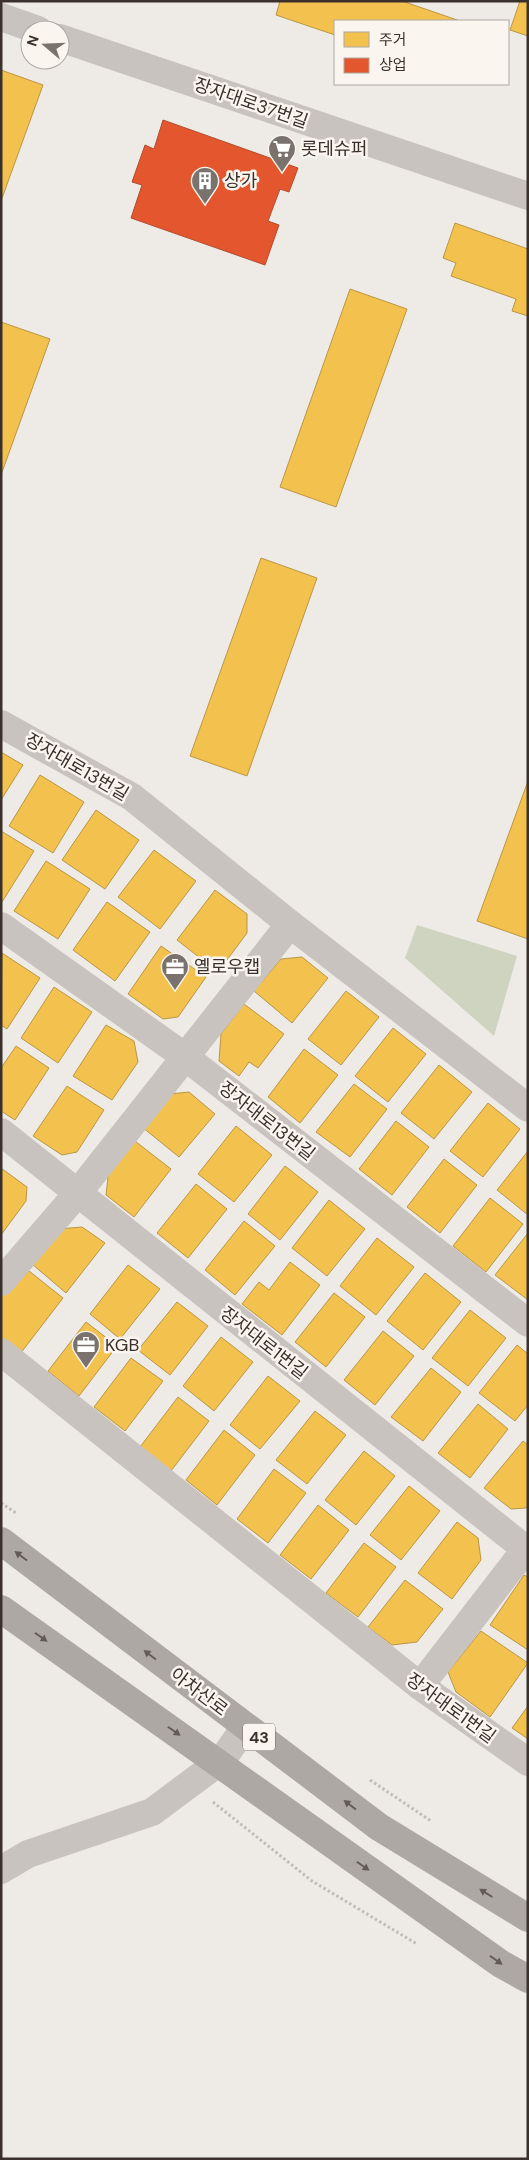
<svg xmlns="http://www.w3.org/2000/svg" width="529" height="2160" font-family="'DM Sans','Noto Sans KR',sans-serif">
<rect width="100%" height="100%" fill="#eeebe6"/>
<path fill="#cfd4c1" d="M 417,925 L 517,956 L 494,1036 L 405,958 Z"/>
<g fill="#f2c14e" stroke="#bb9644">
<path d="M 280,1 L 402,1 L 460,21 L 335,21 L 335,35 L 276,15 Z"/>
<path d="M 520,1 L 528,1 L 528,36 L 510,30 Z"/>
<path d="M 1,70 L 43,85 L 1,201 Z"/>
<path d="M 455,223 L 528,249 L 528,316 L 512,311 L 516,299 L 451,276 L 456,263 L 443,258 Z"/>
<path d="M 350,289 L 407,309 L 336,507 L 280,487 Z"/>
<path d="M 1,322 L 50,339 L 1,475 Z"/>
<path d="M 261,558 L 317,578 L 247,776 L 190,756 Z"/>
<path d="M 1,752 L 23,765 L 1,800 Z"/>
<path d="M 40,775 L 84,802 L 53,853 L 9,826 Z"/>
<path d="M 528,781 L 528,939 L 477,921 Z"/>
<path d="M 96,810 L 139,840 L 105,889 L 62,860 Z"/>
<path d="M 1,831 L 34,851 L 2,902 L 1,902 Z"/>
<path d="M 154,850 L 196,881 L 160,929 L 118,897 Z"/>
<path d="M 46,861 L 90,889 L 58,939 L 14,911 Z"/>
<path d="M 215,890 L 247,914 L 247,933 L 218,972 L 177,940 Z"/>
<path d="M 107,902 L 150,932 L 115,981 L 73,950 Z"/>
<path d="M 161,946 L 206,977 L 178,1017 L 163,1019 L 128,994 Z"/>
<path d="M 2,953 L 40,978 L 7,1029 L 1,1025 Z"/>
<path d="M 302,957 L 328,978 L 292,1023 L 254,991 L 281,959 Z"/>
<path d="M 54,987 L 92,1012 L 58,1063 L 21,1038 Z"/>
<path d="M 346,991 L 379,1017 L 341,1065 L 308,1039 Z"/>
<path d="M 244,1004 L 284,1034 L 258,1068 L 249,1062 L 239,1076 L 219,1061 L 221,1034 Z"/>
<path d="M 106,1025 L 134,1041 L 138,1062 L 112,1100 L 73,1076 Z"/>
<path d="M 393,1028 L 426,1054 L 388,1102 L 355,1076 Z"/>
<path d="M 16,1046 L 49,1068 L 15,1120 L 1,1111 L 1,1068 Z"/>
<path d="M 304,1049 L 338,1075 L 300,1123 L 268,1097 Z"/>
<path d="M 439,1065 L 472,1092 L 434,1139 L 401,1113 Z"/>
<path d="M 354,1084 L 387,1109 L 350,1157 L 316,1132 Z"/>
<path d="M 67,1086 L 104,1110 L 77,1152 L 62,1155 L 33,1136 Z"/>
<path d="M 189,1092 L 215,1114 L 179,1157 L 142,1127 L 169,1094 Z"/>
<path d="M 488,1103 L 520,1129 L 483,1177 L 450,1151 Z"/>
<path d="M 396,1121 L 429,1147 L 392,1195 L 359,1169 Z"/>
<path d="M 236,1126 L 272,1155 L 234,1202 L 198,1174 Z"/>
<path d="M 131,1138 L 171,1169 L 134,1217 L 106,1195 L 109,1168 Z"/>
<path d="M 528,1151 L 528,1215 L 497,1190 Z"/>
<path d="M 444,1159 L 477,1185 L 440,1233 L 407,1207 Z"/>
<path d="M 285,1166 L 318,1192 L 280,1240 L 248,1214 Z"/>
<path d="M 1,1168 L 27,1187 L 26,1201 L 1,1235 Z"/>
<path d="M 196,1184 L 227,1209 L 188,1258 L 157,1233 Z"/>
<path d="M 490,1198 L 523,1224 L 486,1272 L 453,1246 Z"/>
<path d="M 329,1200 L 365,1229 L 327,1276 L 292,1248 Z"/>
<path d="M 244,1221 L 275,1246 L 235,1295 L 205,1270 Z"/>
<path d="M 82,1227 L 105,1243 L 66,1293 L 32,1264 L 58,1229 Z"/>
<path d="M 528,1233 L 528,1300 L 495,1275 Z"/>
<path d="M 377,1238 L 414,1267 L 376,1315 L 340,1286 Z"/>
<path d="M 290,1262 L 320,1285 L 282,1335 L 242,1304 L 259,1282 L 269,1290 Z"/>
<path d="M 128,1265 L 160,1289 L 120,1339 L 90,1314 Z"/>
<path d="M 24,1267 L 63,1298 L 20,1354 L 1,1339 L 1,1296 Z"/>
<path d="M 425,1273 L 461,1302 L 423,1350 L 387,1321 Z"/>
<path d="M 334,1293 L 365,1317 L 326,1367 L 295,1342 Z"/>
<path d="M 177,1302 L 208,1326 L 170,1375 L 138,1350 Z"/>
<path d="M 470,1310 L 506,1338 L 468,1386 L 432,1358 Z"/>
<path d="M 86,1322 L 117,1346 L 79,1396 L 48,1371 Z"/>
<path d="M 383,1331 L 414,1356 L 375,1405 L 344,1380 Z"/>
<path d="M 221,1337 L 253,1362 L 214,1411 L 183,1386 Z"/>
<path d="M 517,1345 L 528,1354 L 528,1405 L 515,1421 L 479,1393 Z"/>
<path d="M 131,1358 L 163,1381 L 125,1431 L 94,1407 Z"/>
<path d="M 431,1368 L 461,1392 L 423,1441 L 391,1417 Z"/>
<path d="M 268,1376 L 300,1401 L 260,1449 L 230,1425 Z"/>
<path d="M 178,1397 L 209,1421 L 171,1471 L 140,1447 Z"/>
<path d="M 478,1404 L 508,1429 L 470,1478 L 438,1453 Z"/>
<path d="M 315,1411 L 346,1435 L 307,1484 L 276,1460 Z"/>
<path d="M 224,1430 L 255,1455 L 217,1505 L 186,1480 Z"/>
<path d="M 523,1441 L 528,1445 L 528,1505 L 526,1508 L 511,1509 L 484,1488 Z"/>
<path d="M 364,1451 L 395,1476 L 356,1525 L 325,1500 Z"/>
<path d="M 274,1469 L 306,1493 L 268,1543 L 237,1519 Z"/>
<path d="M 409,1486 L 440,1511 L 401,1560 L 370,1535 Z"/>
<path d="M 318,1505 L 349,1530 L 311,1579 L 280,1555 Z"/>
<path d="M 457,1522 L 478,1538 L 481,1560 L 452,1599 L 418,1573 Z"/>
<path d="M 364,1543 L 396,1567 L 358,1617 L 326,1593 Z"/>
<path d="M 524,1575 L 528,1577 L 528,1650 L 490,1625 Z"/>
<path d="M 405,1580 L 443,1609 L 417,1642 L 392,1645 L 368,1627 Z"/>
<path d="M 481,1631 L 528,1663 L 490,1717 L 456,1692 L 448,1672 Z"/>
<path d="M 528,1706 L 528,1739 L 512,1728 Z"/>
</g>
<path fill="#e4572e" stroke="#b14c2d" d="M 163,120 L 298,168 L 289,192 L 280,189 L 268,221 L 279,225 L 265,265 L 131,218 L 142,185 L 132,182 L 145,145 L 154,149 Z"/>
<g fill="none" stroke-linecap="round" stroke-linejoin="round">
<g stroke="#c1bcb7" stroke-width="3" stroke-dasharray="2.5 2.5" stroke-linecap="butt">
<path d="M 1,1503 L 16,1513"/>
<path d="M 370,1780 L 431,1821"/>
<path d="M 213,1802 L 312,1881 L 417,1944"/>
</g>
<g stroke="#c8c3bf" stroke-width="28">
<path d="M 1,17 L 38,30"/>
<path d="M 60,38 L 528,196"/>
<path d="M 1,724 L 132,797 L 290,924 L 528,1108"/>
<path d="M 1,926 L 184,1056 L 528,1323"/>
<path d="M 1,1132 L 528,1551"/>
<path d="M 1,1282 L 77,1194 L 290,924"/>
<path d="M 1,1352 L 420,1686 L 528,1762"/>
<path d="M 420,1686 L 528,1546"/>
<path d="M 1,1870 L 28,1854 L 152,1812 L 222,1760 L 245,1727"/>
</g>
<g stroke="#ada8a4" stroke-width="28">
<path d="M 1,1541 L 379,1827 L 528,1918"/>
<path d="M 1,1609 L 501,1964 L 528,1979"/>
</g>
</g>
<defs><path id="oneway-solid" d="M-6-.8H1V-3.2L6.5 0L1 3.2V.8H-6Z" transform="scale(1.25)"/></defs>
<g fill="#625b56">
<use href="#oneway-solid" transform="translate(21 1556) rotate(-143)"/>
<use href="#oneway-solid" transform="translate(41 1637) rotate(35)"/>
<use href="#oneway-solid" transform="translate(150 1655) rotate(-143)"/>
<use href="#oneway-solid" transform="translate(174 1731) rotate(35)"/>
<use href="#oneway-solid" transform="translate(350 1805) rotate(-143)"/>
<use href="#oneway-solid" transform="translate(363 1866) rotate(35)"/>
<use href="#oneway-solid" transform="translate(486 1893) rotate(-148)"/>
<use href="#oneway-solid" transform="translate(496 1960) rotate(35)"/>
</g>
<defs>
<symbol id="supermarket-pin" viewBox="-11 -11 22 30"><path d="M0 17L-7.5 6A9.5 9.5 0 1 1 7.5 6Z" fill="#79726d" stroke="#faf5ef"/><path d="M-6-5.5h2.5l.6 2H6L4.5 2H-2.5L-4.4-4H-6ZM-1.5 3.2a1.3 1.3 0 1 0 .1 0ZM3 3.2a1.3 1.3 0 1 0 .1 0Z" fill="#fff"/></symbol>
<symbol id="building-pin" viewBox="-11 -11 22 30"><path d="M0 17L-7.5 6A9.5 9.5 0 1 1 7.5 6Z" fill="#79726d" stroke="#faf5ef"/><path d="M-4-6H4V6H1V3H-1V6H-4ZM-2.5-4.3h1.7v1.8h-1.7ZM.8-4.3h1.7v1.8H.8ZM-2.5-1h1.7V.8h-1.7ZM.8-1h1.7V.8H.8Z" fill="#fff"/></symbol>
<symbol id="office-pin" viewBox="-11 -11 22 30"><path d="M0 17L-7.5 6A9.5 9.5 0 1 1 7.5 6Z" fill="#79726d" stroke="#faf5ef"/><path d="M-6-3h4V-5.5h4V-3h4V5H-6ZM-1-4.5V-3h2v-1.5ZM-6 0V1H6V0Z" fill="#fff"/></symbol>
</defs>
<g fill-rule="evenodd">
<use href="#supermarket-pin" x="266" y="133" width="32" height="43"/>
<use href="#building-pin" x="189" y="165" width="32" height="43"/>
<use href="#office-pin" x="159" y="951" width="32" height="43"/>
<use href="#office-pin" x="70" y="1329" width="32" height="43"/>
</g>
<g text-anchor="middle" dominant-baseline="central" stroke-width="5" stroke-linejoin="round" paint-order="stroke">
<rect fill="#faf5ef" stroke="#746c66" stroke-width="1" x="243" y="1723.5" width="32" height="27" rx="4"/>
<g font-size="16" font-weight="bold" fill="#3a312c">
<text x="259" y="1737">43</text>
</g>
<g font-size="18" fill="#3a312c" stroke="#faf5ef">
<text transform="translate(251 103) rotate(19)">장자대로37번길</text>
<text transform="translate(77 767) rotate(30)">장자대로13번길</text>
<text transform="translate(267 1121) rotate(38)">장자대로13번길</text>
<text transform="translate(264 1343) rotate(38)">장자대로1번길</text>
<text transform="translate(199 1692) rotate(37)">아차산로</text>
<text transform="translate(451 1708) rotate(36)">장자대로1번길</text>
</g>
<g font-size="18" fill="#3a312c" stroke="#faf5ef" text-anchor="start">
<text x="301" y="149">롯데슈퍼</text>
<text x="224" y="181">상가</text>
<text x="194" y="967">옐로우캡</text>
<text x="105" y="1345">KGB</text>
</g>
</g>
<rect width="529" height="2160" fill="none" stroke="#3a312c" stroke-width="5"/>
<rect x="334" y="20" width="175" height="65" fill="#faf5ef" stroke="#ada7a1"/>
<rect x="344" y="32" width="25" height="15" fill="#f2c14e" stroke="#ada7a1"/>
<text x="379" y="45" font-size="15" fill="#3a312c">주거</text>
<rect x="344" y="58" width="25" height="15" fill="#e4572e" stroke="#ada7a1"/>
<text x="379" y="70" font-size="15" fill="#3a312c">상업</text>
<g transform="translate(45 45) rotate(289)"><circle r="24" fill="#faf5ef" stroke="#ada7a1"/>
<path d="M0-4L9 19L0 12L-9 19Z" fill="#79726d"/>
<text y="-8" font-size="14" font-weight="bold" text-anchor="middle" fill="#3a312c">N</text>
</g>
</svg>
